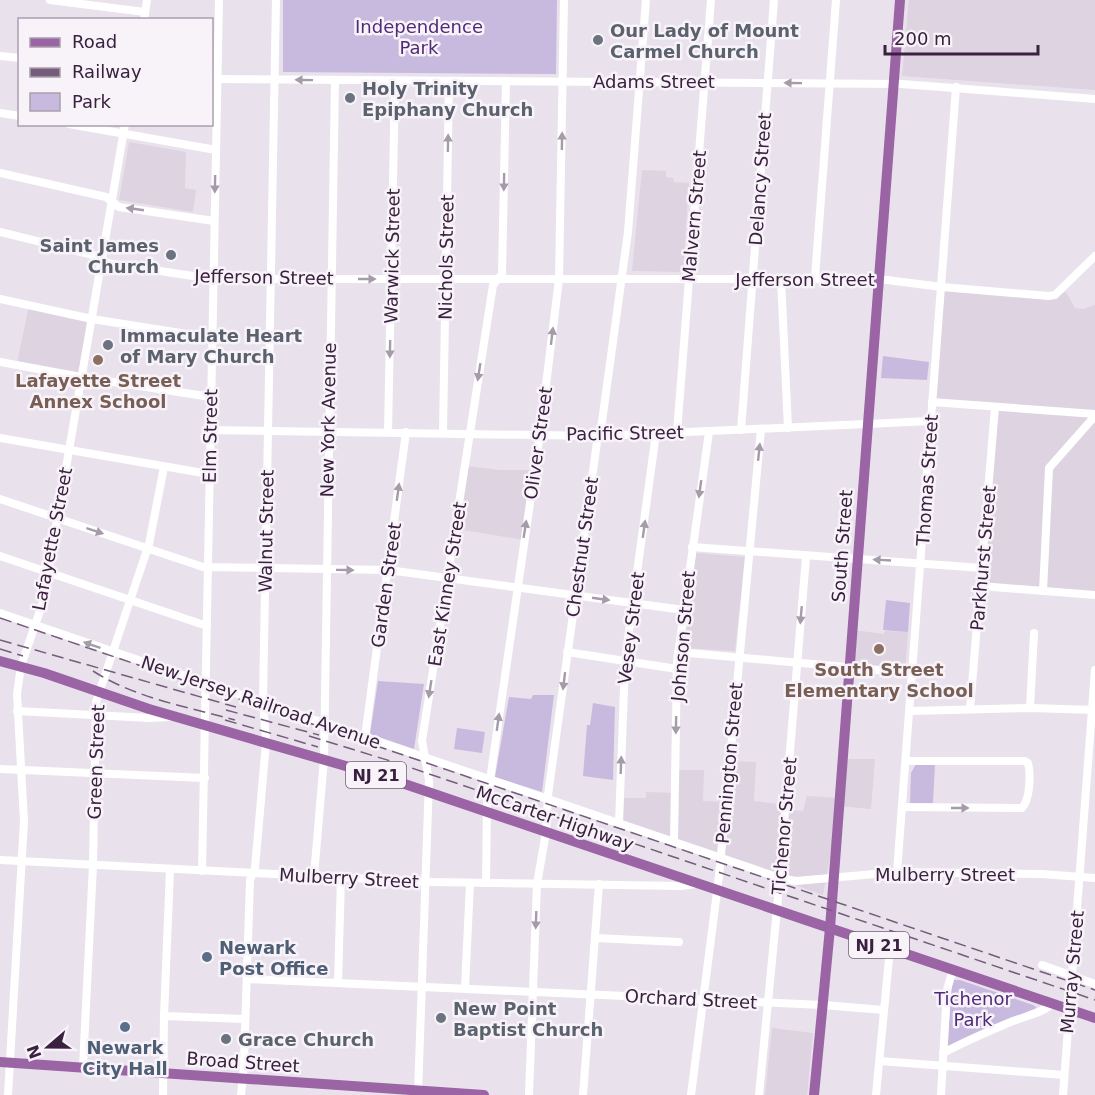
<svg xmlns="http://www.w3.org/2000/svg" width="1095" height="1095" font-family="'DejaVu Sans',sans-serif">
<rect width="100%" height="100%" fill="#e9e2ed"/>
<g fill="#ddd3e1">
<path d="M 909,0 L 1095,0 L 1095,90 L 902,76 Z"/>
<path d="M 129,142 L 186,152 L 185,188 L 196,190 L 193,212 L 119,200 Z"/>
<path d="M 642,170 L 666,171 L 666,177 L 673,178 L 674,182 L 689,183 L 683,272 L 632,271 Z"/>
<path d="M 944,287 L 1055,295 L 1066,292 L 1075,308 L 1083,309 L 1095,305 L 1095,595 L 980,586 L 995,407 L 932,402 Z"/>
<path d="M 29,305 L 92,319 L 81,377 L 17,363 Z"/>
<path d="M 467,466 L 500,470 L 534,470 L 524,540 L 457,529 Z"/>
<path d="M 696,553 L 745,557 L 735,651 L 684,648 Z"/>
<path d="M 853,630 L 884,634 L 885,631 L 908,632 L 905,672 L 850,665 Z"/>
<path d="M 844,759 L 875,759 L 871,809 L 839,806 L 823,895 L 617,821 L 618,798 L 646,798 L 646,792 L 678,793 L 678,770 L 704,770 L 703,801 L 727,802 L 732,761 L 756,762 L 754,801 L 787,805 L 787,810 L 803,811 L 807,796 L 840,798 Z"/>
<path d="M 772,1028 L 813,1033 L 807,1095 L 765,1095 Z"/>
</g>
<g fill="#c8badf">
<path d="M 283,0 L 557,0 L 556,74 L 283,72 Z"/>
<path d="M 883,356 L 929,362 L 927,380 L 881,378 Z"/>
<path d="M 886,600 L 910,603 L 908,632 L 883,630 Z"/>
<path d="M 378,681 L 424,684 L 414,749 L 370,734 Z"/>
<path d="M 533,695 L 554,695 L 542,792 L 495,777 L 509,697 L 531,699 Z"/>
<path d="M 593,703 L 615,707 L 613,780 L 583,776 L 587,725 L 590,725 Z"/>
<path d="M 457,728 L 485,732 L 482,753 L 454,749 Z"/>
<path d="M 916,764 L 935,764 L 933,803 L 910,804 L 911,773 Z"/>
<path d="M 954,980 L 960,980 L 1033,1005 L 1037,1008 L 997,1024 L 949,1047 L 947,1046 L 952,986 Z"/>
</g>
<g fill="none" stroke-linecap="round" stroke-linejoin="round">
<g stroke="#fff" stroke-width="8">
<path d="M 50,0 L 145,12"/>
<path d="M 144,20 L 147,0"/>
<path d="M 0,56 L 20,58"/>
<path d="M 212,79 L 902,84 L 1095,99"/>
<path d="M 0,113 L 20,116"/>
<path d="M 69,124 L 216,150"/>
<path d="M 0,173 L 106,197 L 119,207 L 214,221"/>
<path d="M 0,232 L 97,256 L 107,263 L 213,279 L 498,279"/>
<path d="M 815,278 L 836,0"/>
<path d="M 498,279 L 879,279 L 942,287 L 1049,296 L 1055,295 L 1095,256"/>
<path d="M 781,279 L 788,428"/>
<path d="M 0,299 L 92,319 L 212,338"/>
<path d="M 0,362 L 81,377 L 211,397"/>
<path d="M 932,402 L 1095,414"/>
<path d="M 210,430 L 599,436 L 931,421"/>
<path d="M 741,430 L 774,0"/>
<path d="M 388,432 L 395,81"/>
<path d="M 677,432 L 711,0"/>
<path d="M 443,433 L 449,81"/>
<path d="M 0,438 L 209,474"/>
<path d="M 0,499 L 203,567 L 388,570 L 684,610"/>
<path d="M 692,547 L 982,568"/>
<path d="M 0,556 L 207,626"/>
<path d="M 980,586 L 1095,595"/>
<path d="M 1043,591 L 1049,468 L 1095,416"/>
<path d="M 0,613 L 780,878 L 796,881 L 897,872 L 1042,874 L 1095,878"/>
<path d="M 567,652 L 677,669"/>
<path d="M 678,652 L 913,673"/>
<path d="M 1030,708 L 1034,633"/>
<path d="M 970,709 L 995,407"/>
<path d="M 17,711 L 149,718 L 169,717"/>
<path d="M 911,711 L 1030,708 L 1095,710"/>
<path d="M 365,737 L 406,432"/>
<path d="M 0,769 L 205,778"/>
<path d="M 902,807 L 1022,808 C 1030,800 1031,774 1028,763 L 1025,761 L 907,761"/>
<path d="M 619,824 L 625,661 L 656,433"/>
<path d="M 674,843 L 677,662 L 709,432"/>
<path d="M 0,860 L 433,882 L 681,886 L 696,884"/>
<path d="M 202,871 L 219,0"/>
<path d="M 897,872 L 956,87"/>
<path d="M 314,876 L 324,759 L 335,80"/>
<path d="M 486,883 L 487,804 L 490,780 L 540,434 L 559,279 L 564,0"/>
<path d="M 595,938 L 679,942"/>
<path d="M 1042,965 L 1095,984"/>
<path d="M 247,979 L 823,1005 L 883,1010"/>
<path d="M 338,982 L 341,878"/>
<path d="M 465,988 L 470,883"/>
<path d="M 164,1016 L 245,1019"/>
<path d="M 943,1053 C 966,1041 989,1031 1013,1021 C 1026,1016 1042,1013 1052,1004"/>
<path d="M 244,1061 L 250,880 L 255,868 L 266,743 L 263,699 L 276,0"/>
<path d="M 880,1061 L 1064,1075"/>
<path d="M 83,1067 L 93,865 L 96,702 L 149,544 L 164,467"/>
<path d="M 418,1094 L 429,780 L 422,741 L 493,285 L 502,274 L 506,81"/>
<path d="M 8,1095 L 24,821 L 17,694 L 21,666 L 43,602 L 125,124"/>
<path d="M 163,1095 L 164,1016 L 170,870"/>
<path d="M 241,1095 L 244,1065"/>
<path d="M 529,1095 L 537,884 L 546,832 L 548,795 L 597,442 L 601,429 L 628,232 L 646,0"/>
<path d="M 583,1095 L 599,884"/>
<path d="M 691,1095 L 719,876 L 761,429"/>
<path d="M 759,1095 L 777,909 L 806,557"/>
<path d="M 876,1095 L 890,948"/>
<path d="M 941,1095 L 947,990 L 953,969"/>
<path d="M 1063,1095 L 1095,670"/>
</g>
<g stroke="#9b64a5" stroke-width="10">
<path d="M 0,661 L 44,673 L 149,709 L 387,778 L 1095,1018"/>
<path d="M 0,1062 L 484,1095"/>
<path d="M 814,1095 L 830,928 L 900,0"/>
</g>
<g stroke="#765c7b" stroke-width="1.5" stroke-dasharray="12 6" stroke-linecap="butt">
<path d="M 0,618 L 1095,990"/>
<path d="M 0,640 L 236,707"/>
<path d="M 0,649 L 23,656"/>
<path d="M 93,671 C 135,698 188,707 235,720"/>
<path d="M 226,710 L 319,735"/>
<path d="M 225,720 L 318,747"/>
<path d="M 309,736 L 397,763 L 1095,1000"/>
</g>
</g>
<defs><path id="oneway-solid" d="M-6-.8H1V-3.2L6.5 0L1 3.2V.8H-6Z" transform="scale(1.5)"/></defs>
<g fill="#a69ba9">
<use href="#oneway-solid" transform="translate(304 80) rotate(-179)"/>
<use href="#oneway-solid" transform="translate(793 83) rotate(-179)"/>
<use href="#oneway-solid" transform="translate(562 141) rotate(-89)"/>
<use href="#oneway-solid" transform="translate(448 143) rotate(-89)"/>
<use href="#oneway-solid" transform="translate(504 182) rotate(91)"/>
<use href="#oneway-solid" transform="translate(215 184) rotate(91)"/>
<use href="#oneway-solid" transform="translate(135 209) rotate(-172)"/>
<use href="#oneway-solid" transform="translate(367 279)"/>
<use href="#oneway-solid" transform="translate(552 336) rotate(-83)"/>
<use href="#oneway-solid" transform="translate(390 349) rotate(91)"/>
<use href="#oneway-solid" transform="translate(479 372) rotate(99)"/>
<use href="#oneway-solid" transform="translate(759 452) rotate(-84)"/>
<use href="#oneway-solid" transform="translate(700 489) rotate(98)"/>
<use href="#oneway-solid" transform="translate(398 492) rotate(-82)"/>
<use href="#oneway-solid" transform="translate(525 529) rotate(-81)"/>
<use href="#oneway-solid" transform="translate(644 529) rotate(-82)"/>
<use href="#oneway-solid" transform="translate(95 531) rotate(18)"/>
<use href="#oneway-solid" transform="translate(882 560) rotate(-177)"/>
<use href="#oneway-solid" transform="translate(345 570) rotate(1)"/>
<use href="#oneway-solid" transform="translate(601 599) rotate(8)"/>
<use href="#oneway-solid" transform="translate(801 615) rotate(95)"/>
<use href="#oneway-solid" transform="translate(92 645) rotate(-161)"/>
<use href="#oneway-solid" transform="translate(564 681) rotate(97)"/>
<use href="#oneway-solid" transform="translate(430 689) rotate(99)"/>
<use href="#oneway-solid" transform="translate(498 722) rotate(-82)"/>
<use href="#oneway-solid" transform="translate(676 725) rotate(91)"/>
<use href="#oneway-solid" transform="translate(621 765) rotate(-88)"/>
<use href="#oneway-solid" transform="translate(960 808)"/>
<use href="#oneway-solid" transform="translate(536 920) rotate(92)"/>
</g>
<g fill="#6b7280" stroke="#f7f3f9" stroke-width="2">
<circle cx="598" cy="40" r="6"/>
<circle cx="350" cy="98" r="6"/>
<circle cx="171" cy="255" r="6"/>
<circle cx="108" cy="345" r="6"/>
<circle cx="441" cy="1018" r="6"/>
<circle cx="226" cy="1039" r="6"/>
</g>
<g fill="#8d6e63" stroke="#f7f3f9" stroke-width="2">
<circle cx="98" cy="360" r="6"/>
<circle cx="879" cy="649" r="6"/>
</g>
<g fill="#5c6f8a" stroke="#f7f3f9" stroke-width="2">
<circle cx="207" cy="957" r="6"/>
<circle cx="125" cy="1027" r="6"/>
</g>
<g text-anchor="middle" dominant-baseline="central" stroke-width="5" stroke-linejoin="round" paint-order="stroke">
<g fill="#f7f3f9" stroke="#736077" stroke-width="1.5">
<rect x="346" y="762" width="60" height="26" rx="4.5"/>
<rect x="849" y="932" width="60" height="26" rx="4.5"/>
</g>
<g font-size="16" font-weight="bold" fill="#3a213f">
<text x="376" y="775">NJ 21</text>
<text x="879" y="945">NJ 21</text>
</g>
<g font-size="18" fill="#502978" stroke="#f7f3f9">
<text x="419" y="26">Independence<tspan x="419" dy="21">Park</tspan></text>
<text x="973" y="998">Tichenor<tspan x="973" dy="21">Park</tspan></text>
</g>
<g font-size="18" font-weight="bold" fill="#5b616d" stroke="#f7f3f9" text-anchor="start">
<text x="610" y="30">Our Lady of Mount<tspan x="610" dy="21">Carmel Church</tspan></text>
<text x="362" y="88">Holy Trinity<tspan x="362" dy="21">Epiphany Church</tspan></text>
<text x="159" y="245" text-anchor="end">Saint James<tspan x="159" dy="21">Church</tspan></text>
<text x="120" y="335">Immaculate Heart<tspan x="120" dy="21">of Mary Church</tspan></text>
<text x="453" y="1008">New Point<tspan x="453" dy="21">Baptist Church</tspan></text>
<text x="238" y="1039">Grace Church</text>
</g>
<g font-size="18" fill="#3a213f" stroke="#f7f3f9">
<text x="654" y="81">Adams Street</text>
<text transform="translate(760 179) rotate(-86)">Delancy Street</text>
<text transform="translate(694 216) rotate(-85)">Malvern Street</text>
<text transform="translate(392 256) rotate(-89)">Warwick Street</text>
<text transform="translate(446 257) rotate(-89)">Nichols Street</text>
<text transform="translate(264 277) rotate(1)">Jefferson Street</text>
<text x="805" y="279">Jefferson Street</text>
<text transform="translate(328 420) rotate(-89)">New York Avenue</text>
<text transform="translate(625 433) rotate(-1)">Pacific Street</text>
<text transform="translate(210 436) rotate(-89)">Elm Street</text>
<text transform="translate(538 443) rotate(-82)">Oliver Street</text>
<text transform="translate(927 480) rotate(-86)">Thomas Street</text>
<text transform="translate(266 531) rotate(-89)">Walnut Street</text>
<text transform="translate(52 539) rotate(-79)">Lafayette Street</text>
<text transform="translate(842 546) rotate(-86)">South Street</text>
<text transform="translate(582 547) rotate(-82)">Chestnut Street</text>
<text transform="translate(983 558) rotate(-85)">Parkhurst Street</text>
<text transform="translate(447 584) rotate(-81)">East Kinney Street</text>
<text transform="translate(386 585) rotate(-82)">Garden Street</text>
<text transform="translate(631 628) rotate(-83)">Vesey Street</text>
<text transform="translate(683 636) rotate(-85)">Johnson Street</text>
<text transform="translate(261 702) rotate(19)">New Jersey Railroad Avenue</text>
<text transform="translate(96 762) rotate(-88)">Green Street</text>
<text transform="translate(729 763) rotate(-85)">Pennington Street</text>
<text transform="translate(555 818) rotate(19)">McCarter Highway</text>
<text transform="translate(784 826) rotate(-85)">Tichenor Street</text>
<text x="945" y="874">Mulberry Street</text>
<text transform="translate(349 878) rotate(3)">Mulberry Street</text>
<text transform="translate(1072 972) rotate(-85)">Murray Street</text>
<text transform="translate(691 999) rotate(3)">Orchard Street</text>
<text transform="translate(243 1062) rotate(4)">Broad Street</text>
</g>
<g font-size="18" font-weight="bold" fill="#785e54" stroke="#f7f3f9">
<text x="98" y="380">Lafayette Street<tspan x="98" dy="21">Annex School</tspan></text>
<text x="879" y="669">South Street<tspan x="879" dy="21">Elementary School</tspan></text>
</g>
<g font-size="18" font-weight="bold" fill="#4e5e75" stroke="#f7f3f9" text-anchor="start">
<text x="219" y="947">Newark<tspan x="219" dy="21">Post Office</tspan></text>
<text x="125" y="1047" text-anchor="middle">Newark<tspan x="125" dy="21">City Hall</tspan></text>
</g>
</g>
<rect x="18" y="18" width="195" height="108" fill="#f7f3f9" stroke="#ab9faf" stroke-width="1.5"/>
<rect x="30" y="38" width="30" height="9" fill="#9b64a5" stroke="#ab9faf" stroke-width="1.5"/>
<text x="72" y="48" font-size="18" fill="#3a213f">Road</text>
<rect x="30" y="68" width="30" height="9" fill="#765c7b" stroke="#ab9faf" stroke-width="1.5"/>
<text x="72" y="78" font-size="18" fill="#3a213f">Railway</text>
<rect x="30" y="93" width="30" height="18" fill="#c8badf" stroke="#ab9faf" stroke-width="1.5"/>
<text x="72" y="108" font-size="18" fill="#3a213f">Park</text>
<g transform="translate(48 1047) rotate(250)" stroke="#f7f3f9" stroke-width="4.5" paint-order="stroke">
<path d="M0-4.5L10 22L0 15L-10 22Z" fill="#3a213f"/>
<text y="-9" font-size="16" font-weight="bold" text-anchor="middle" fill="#3a213f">N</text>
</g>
<path d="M885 45v9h153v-9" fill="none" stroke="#3a213f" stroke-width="3"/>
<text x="894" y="45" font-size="18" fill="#3a213f" stroke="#f7f3f9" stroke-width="4.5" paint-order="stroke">200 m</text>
</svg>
